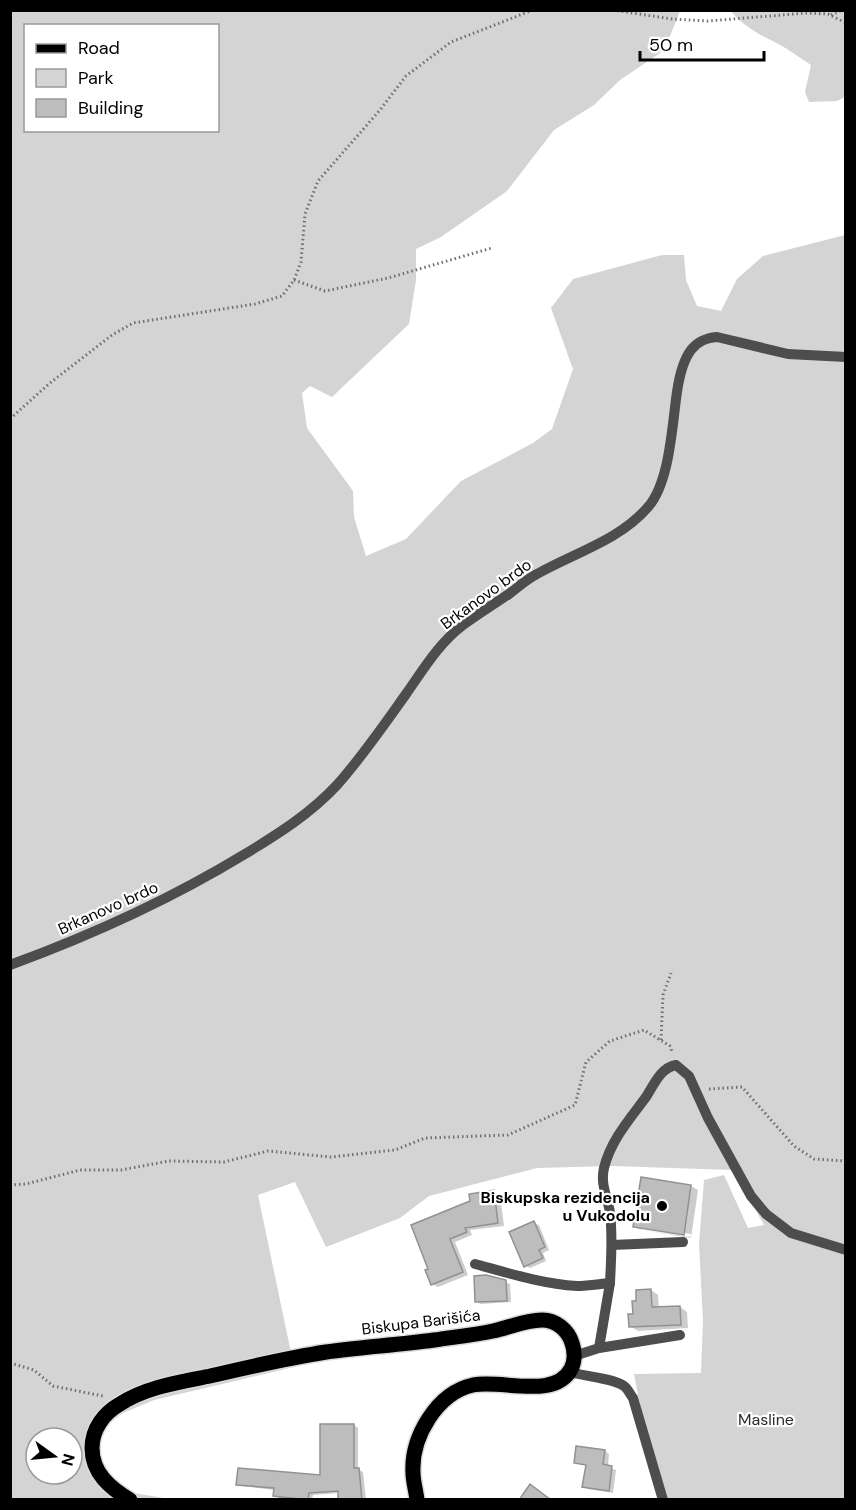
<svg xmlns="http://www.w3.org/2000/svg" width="856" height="1510" font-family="'DM Sans',sans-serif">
<rect width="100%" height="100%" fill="#fff"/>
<g fill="#d4d4d4" fill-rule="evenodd">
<path d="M 10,11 L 680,11 L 670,36 L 660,53 L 620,80 L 594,105 L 554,130 L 507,191 L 441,237 L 416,249 L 416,280 L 409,324 L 332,397 L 310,386 L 302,393 L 307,428 L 353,491 L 354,517 L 366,556 L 406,539 L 461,481 L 533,443 L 552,429 L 573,369 L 551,308 L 573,279 L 662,255 L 684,255 L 686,280 L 697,306 L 721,311 L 737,279 L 763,256 L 845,235 L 845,1499 L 665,1499 L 650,1458 L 634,1374 L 701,1373 L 703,1321 L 699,1244 L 704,1180 L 724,1175 L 748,1228 L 764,1225 L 733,1170 L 612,1166 L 537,1168 L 429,1196 L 400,1218 L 326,1247 L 295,1182 L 258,1195 L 294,1367 L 154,1400 L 123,1413 L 112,1421 L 104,1431 L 97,1444 L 102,1469 L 127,1492 L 170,1499 L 11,1499 ZM 26,26 L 218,26 L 218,130 L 26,130 ZM 36,1438 L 72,1438 L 72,1474 L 36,1474 Z"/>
<path d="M 731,11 L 845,11 L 845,97 L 837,101 L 809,102 L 805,92 L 811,65 C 803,60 795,54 787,49 C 766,37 746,30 731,11 Z"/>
</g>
<g fill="#0003">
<path d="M 691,1186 L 698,1190 L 691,1238 L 641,1230 L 691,1237 L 691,1234 L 641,1227 L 641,1230 L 635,1227 Z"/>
<path d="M 494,1192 L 500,1195 L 504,1226 L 470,1230 L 472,1235 L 455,1242 L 468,1275 L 438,1287 L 432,1284 L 430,1270 L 413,1226 Z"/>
<path d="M 534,1223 L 539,1225 L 549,1250 L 543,1253 L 546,1261 L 530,1268 L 525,1265 Z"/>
<path d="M 505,1282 L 510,1284 L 511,1302 L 481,1304 L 477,1302 Z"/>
<path d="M 651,1290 L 658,1295 L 659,1309 L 680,1307 L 687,1312 L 688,1328 L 638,1331 L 630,1326 L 638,1302 Z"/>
<path d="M 354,1425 L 358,1428 L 358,1469 L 363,1472 L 366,1500 L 340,1500 L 339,1493 L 313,1495 L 312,1500 L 279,1498 L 275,1495 L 275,1490 L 242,1486 L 238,1484 L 321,1476 Z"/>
<path d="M 578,1447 L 605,1451 L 609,1454 L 608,1467 L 616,1470 L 613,1493 L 588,1489 L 584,1486 L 587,1466 L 575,1462 Z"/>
</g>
<g fill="#bdbdbd" stroke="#919191" stroke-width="1.5">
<path d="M 641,1177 L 691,1185 L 684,1235 L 633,1227 Z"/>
<path d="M 494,1190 L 498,1223 L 465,1228 L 467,1232 L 450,1239 L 463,1272 L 431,1285 L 425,1270 L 428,1269 L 411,1225 L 470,1201 L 469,1194 Z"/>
<path d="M 534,1221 L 545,1247 L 539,1250 L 543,1258 L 524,1267 L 509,1232 Z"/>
<path d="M 486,1275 L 506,1280 L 507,1301 L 475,1302 L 474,1276 Z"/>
<path d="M 651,1289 L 652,1307 L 680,1306 L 681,1325 L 629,1327 L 628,1314 L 633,1314 L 632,1301 L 636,1301 L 636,1290 Z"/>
<path d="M 320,1424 L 354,1424 L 354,1468 L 359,1468 L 362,1500 L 338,1500 L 338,1491 L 309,1493 L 308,1500 L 273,1496 L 274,1488 L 236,1485 L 238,1468 L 320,1475 Z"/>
<path d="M 576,1446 L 605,1450 L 603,1464 L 612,1466 L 609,1491 L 582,1487 L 586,1465 L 574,1463 Z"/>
<path d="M 530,1484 L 551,1500 L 519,1500 Z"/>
</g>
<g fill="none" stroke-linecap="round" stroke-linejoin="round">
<defs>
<path id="major" d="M 130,1500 C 110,1488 92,1473 92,1448 C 92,1429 104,1413 120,1404 C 146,1387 180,1382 210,1376 C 249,1367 287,1358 326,1352 C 362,1347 398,1345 434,1340 C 454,1337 474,1335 493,1331 C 508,1328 525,1320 542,1320 C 556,1320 568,1330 572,1343 C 575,1351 575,1362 571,1369 C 555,1400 501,1379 473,1385 C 437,1393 411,1437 413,1473 C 413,1481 416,1491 417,1500"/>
</defs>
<use href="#major" stroke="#dbdbdb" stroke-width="18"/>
<g stroke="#6f6f6f" stroke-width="3" stroke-dasharray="1.5 3" stroke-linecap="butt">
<path d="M 613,10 L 672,19 L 708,21 L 807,13 L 828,14 L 846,23"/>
<path d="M 831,15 L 842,10"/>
<path d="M 294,280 L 325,291 L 388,278 L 492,248"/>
<path d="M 10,419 L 50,383 L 112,335 L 133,323 L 255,304 L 282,296 L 294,280 L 301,262 L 305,214 L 318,181 L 380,110 L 406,76 L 451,42 L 533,10"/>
<path d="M 661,1040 L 663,995 L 671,973"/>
<path d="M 709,1089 L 742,1087 L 794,1146 L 814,1159 L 846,1161"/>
<path d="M 10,1185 L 26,1184 L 80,1170 L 121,1170 L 169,1161 L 224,1162 L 268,1151 L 331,1157 L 395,1150 L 425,1138 L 508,1135 L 575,1105 L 586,1062 L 610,1041 L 644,1030 L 670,1046 L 672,1052"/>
<path d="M 10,1363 L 34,1370 L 53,1386 L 103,1396"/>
</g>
<g stroke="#4d4d4d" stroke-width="10">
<path d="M 10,965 C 92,935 171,899 245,854 C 278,834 310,814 337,785 C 362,757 384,725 406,694 C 423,670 439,643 463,625 C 478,614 494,604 509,594 C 518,587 527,579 537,574 C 574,553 620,540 648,507 C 670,482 672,425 677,392 C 679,378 682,362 691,350 C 698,341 706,338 717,337 L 788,354 L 846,357"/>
<path d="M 612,1245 L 683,1242"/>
<path d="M 475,1264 C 508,1273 543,1284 577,1286 C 588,1286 599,1284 610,1283 L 599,1348"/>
<path d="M 610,1283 C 611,1259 613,1237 610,1213 C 608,1198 600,1185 604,1168 C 611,1140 629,1120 646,1097 C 654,1085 660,1068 676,1065 L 689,1076 L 708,1118 L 751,1196 L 766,1214 L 791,1233 L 846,1250"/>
<path d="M 574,1356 L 599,1348 L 680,1335"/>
<path d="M 569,1372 C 584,1376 612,1378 624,1386 C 628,1389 630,1394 633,1398 L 663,1500"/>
</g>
<use href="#major" stroke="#000" stroke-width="15"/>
</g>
<circle fill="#000" stroke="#fff" stroke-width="2" cx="662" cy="1206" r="6"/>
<g text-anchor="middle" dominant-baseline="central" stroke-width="4.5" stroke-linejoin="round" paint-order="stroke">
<g font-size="16" fill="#000" stroke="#fff">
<text transform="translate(486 594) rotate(-36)">Brkanovo brdo</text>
<text transform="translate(108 908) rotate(-24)">Brkanovo brdo</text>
<text transform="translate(421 1322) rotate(-7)">Biskupa Barišića</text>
</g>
<g font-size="16" font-weight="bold" fill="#000" stroke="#fff" text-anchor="end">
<text x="650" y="1197">Biskupska rezidencija<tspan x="650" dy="18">u Vukodolu</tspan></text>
</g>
<g font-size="16" fill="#2b2b2b" stroke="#fff">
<text x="766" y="1419">Masline</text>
</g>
</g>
<rect width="856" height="1510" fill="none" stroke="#000000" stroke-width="24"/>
<rect x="24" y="24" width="195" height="108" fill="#ffffff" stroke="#999999" stroke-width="1.5"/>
<rect x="36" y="44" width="30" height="9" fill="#000000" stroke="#999999" stroke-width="1.5"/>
<text x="78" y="54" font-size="18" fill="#000000">Road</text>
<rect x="36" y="69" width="30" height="18" fill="#d4d4d4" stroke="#999999" stroke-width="1.5"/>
<text x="78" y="84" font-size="18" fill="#000000">Park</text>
<rect x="36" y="99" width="30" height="18" fill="#bdbdbd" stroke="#999999" stroke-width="1.5"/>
<text x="78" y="114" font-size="18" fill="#000000">Building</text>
<g transform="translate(54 1456) rotate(105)"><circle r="28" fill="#ffffff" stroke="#999999" stroke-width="1.5"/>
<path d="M0-4.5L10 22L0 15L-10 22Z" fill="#000000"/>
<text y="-9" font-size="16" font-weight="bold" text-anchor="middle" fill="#000000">N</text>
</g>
<path d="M640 51v9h124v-9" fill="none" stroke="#000000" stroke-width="3"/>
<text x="649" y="51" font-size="18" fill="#000000" stroke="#ffffff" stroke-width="4.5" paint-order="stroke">50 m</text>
</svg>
